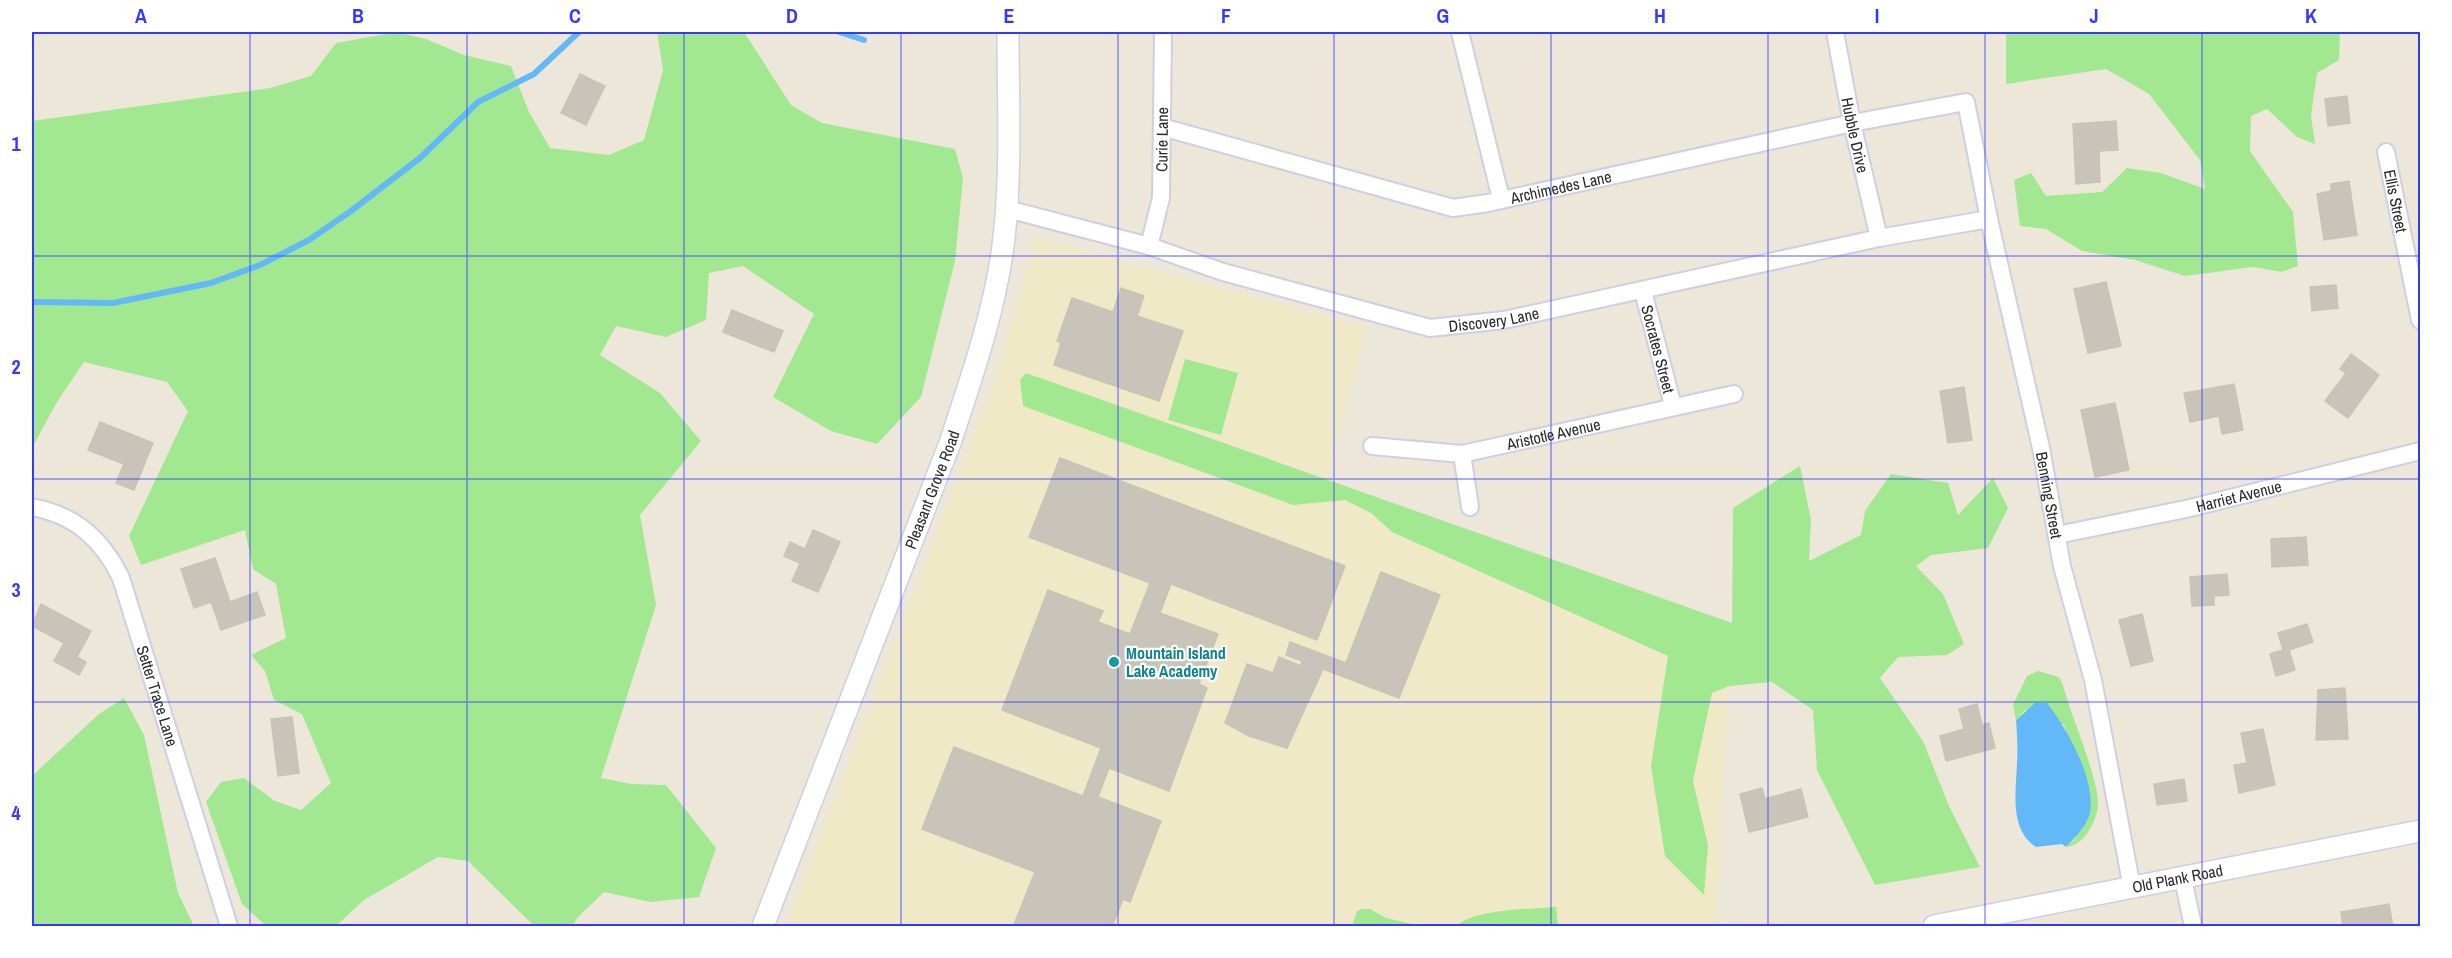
<svg xmlns="http://www.w3.org/2000/svg" width="2452" height="958" font-family="'Archivo Narrow',sans-serif">
<rect width="100%" height="100%" fill="#ede7d9"/>
<path fill="#f0e9c7" d="M 1034,237 L 1367,328 L 1327,480 L 1732,623 L 1716,926 L 786,926 L 1001,364 Z"/>
<g fill="#a1e891">
<path d="M 397,32 L 426,39 L 464,55 L 511,66 L 529,112 L 550,148 L 609,155 L 644,140 L 663,70 L 657,32 L 744,32 L 791,105 L 822,123 L 955,149 L 963,178 L 955,261 L 921,397 L 877,444 L 831,431 L 773,397 L 814,314 L 743,266 L 709,273 L 706,320 L 666,337 L 616,326 L 600,355 L 660,393 L 701,441 L 640,515 L 656,605 L 601,778 L 631,784 L 666,785 L 716,848 L 699,897 L 651,902 L 604,892 L 577,918 L 573,926 L 534,926 L 468,861 L 438,857 L 364,900 L 336,926 L 266,926 L 242,904 L 206,802 L 221,782 L 244,778 L 275,801 L 301,810 L 331,783 L 302,714 L 274,700 L 265,671 L 251,655 L 286,638 L 276,584 L 253,569 L 245,530 L 141,565 L 129,536 L 188,411 L 167,382 L 84,362 L 57,402 L 32,448 L 32,121 L 270,88 L 311,76 L 336,43 Z"/>
<path d="M 2006,32 L 2340,32 L 2339,60 L 2317,73 L 2311,116 L 2315,144 L 2297,137 L 2267,109 L 2251,116 L 2250,151 L 2293,212 L 2298,266 L 2282,272 L 2253,267 L 2185,276 L 2135,260 L 2082,251 L 2046,229 L 2020,226 L 2014,180 L 2031,173 L 2046,196 L 2102,192 L 2127,168 L 2161,173 L 2205,189 L 2200,160 L 2149,94 L 2106,69 L 2006,84 Z"/>
<path d="M 1185,359 L 1238,373 L 1221,435 L 1168,420 Z"/>
<path d="M 1026,373 L 1732,623 L 1733,508 L 1800,466 L 1811,520 L 1809,561 L 1861,535 L 1865,511 L 1891,474 L 1948,483 L 1958,515 L 1993,478 L 2008,508 L 1988,548 L 1931,555 L 1916,566 L 1943,594 L 1964,644 L 1947,655 L 1898,657 L 1880,678 L 1923,741 L 1949,806 L 1980,867 L 1875,885 L 1817,770 L 1813,710 L 1772,682 L 1729,686 L 1712,693 L 1693,781 L 1708,845 L 1704,895 L 1665,856 L 1651,766 L 1668,656 L 1392,532 L 1371,513 L 1345,500 L 1293,505 L 1023,406 L 1020,380 Z"/>
<path d="M 2038,671 L 2059,677 L 2063,685 C 2070,713 2100,782 2098,806 C 2096,822 2084,846 2066,847 L 2075,839 L 2090,792 L 2064,725 L 2025,710 L 2016,720 L 2013,705 L 2027,676 Z"/>
<path d="M 124,698 L 144,735 L 178,893 L 194,926 L 32,926 L 32,776 L 99,714 Z"/>
<path d="M 1556,907 L 1558,926 L 1457,926 C 1473,909 1532,909 1556,907 Z"/>
<path d="M 1362,909 L 1370,909 L 1386,918 L 1421,926 L 1352,926 L 1357,911 Z"/>
</g>
<path fill="#63b9f8" d="M 2035,703 L 2047,703 C 2067,728 2096,780 2090,813 C 2087,825 2075,838 2066,847 L 2062,844 L 2036,847 C 2009,829 2016,792 2017,763 C 2018,749 2017,734 2016,720 Z"/>
<g fill="none" stroke-linecap="round" stroke-linejoin="round">
<g stroke="#63b9f8" stroke-width="6">
<path d="M 839,32 L 864,40"/>
<path d="M 32,302 L 113,303 L 211,283 L 260,265 L 309,240 L 351,211 L 420,158 L 478,102 L 534,74 L 579,32"/>
</g>
</g>
<g fill="#c8c4b9" stroke="#c8c4b3" stroke-width="1.5">
<path d="M 580,74 L 605,86 L 586,125 L 561,113 Z"/>
<path d="M 2347,96 L 2350,123 L 2328,126 L 2325,99 Z"/>
<path d="M 2116,121 L 2118,150 L 2099,151 L 2100,182 L 2076,184 L 2073,124 Z"/>
<path d="M 2349,181 L 2357,235 L 2324,240 L 2317,194 L 2331,191 L 2331,184 Z"/>
<path d="M 2106,282 L 2121,346 L 2088,353 L 2074,289 Z"/>
<path d="M 2336,285 L 2338,308 L 2312,311 L 2310,287 Z"/>
<path d="M 1121,288 L 1144,296 L 1137,316 L 1183,331 L 1159,401 L 1054,365 L 1061,343 L 1057,341 L 1072,298 L 1113,312 Z"/>
<path d="M 732,310 L 783,331 L 774,352 L 723,332 Z"/>
<path d="M 2351,354 L 2379,375 L 2348,418 L 2325,401 L 2346,373 L 2340,369 Z"/>
<path d="M 2234,384 L 2243,430 L 2222,434 L 2219,416 L 2190,422 L 2184,393 Z"/>
<path d="M 1964,387 L 1972,440 L 1948,443 L 1940,391 Z"/>
<path d="M 2115,403 L 2129,470 L 2095,477 L 2081,410 Z"/>
<path d="M 100,422 L 153,443 L 134,490 L 116,483 L 124,464 L 88,450 Z"/>
<path d="M 1060,458 L 1345,566 L 1317,640 L 1171,584 L 1160,613 L 1218,634 L 1199,684 L 1207,688 L 1169,791 L 1109,768 L 1098,797 L 1161,821 L 1130,902 L 1123,899 L 1112,927 L 1013,927 L 1035,872 L 922,829 L 954,747 L 1083,796 L 1101,748 L 1002,710 L 1048,590 L 1103,611 L 1098,622 L 1130,634 L 1150,583 L 1029,537 Z"/>
<path d="M 813,530 L 840,542 L 818,592 L 792,581 L 800,563 L 784,556 L 790,542 L 805,549 Z"/>
<path d="M 2306,537 L 2308,565 L 2272,567 L 2271,539 Z"/>
<path d="M 215,558 L 230,602 L 257,592 L 265,615 L 221,630 L 211,602 L 194,608 L 181,569 Z"/>
<path d="M 1381,572 L 1440,595 L 1399,698 L 1323,669 L 1287,748 L 1249,736 L 1225,723 L 1247,664 L 1273,673 L 1279,657 L 1301,666 L 1302,661 L 1286,655 L 1290,642 L 1346,663 Z"/>
<path d="M 2227,574 L 2229,595 L 2214,596 L 2214,605 L 2192,606 L 2190,577 Z"/>
<path d="M 41,604 L 91,631 L 77,657 L 86,662 L 79,675 L 54,661 L 64,643 L 32,626 Z"/>
<path d="M 2142,614 L 2153,661 L 2131,666 L 2119,620 Z"/>
<path d="M 2307,624 L 2313,642 L 2289,650 L 2295,670 L 2276,676 L 2270,654 L 2283,650 L 2278,633 Z"/>
<path d="M 2345,688 L 2348,739 L 2316,740 L 2318,690 Z"/>
<path d="M 1977,704 L 1982,725 L 1989,723 L 1995,748 L 1946,761 L 1940,736 L 1964,729 L 1959,709 Z"/>
<path d="M 292,717 L 299,773 L 278,776 L 271,719 Z"/>
<path d="M 2263,729 L 2275,785 L 2239,793 L 2234,765 L 2247,763 L 2241,733 Z"/>
<path d="M 2184,779 L 2187,801 L 2157,805 L 2154,784 Z"/>
<path d="M 1762,788 L 1765,799 L 1801,789 L 1808,817 L 1749,832 L 1740,794 Z"/>
<path d="M 2389,904 L 2393,927 L 2343,927 L 2341,912 Z"/>
</g>
<g fill="none" stroke-linecap="round" stroke-linejoin="round">
<defs>
<g id="minor">
<path d="M 1460,32 L 1501,199"/>
<path id="s1" d="M 1835,32 L 1852,123 L 1879,238"/>
<path id="s2" d="M 1162,127 L 1453,208 L 1488,203 L 1852,123 L 1966,102 L 1989,219 L 2041,448 L 2062,566 L 2093,680 L 2132,888"/>
<path id="s3" d="M 2386,152 L 2420,320"/>
<path id="s4" d="M 1007,209 L 1149,246 L 1223,272 L 1430,328 L 1504,320 L 1879,238 L 1989,219"/>
<path id="s5" d="M 1149,246 L 1161,198 L 1163,32"/>
<path id="s6" d="M 1643,291 L 1673,406"/>
<path id="s7" d="M 1372,446 L 1462,454 L 1734,394"/>
<path d="M 1462,454 L 1470,507"/>
<path id="s8" d="M 32,507 C 75,515 102,539 121,578 L 229,926"/>
<path id="s9" d="M 2057,535 L 2186,509 L 2420,451"/>
<path d="M 2183,879 L 2193,926"/>
</g>
<g id="tertiary">
<path id="s10" d="M 763,926 L 950,443 C 971,379 994,314 1003,246 C 1012,175 1008,102 1008,32"/>
<path id="s11" d="M 1934,926 L 2420,831"/>
</g>
</defs>
<use href="#minor" stroke="#cecfe3" stroke-width="20"/>
<use href="#tertiary" stroke="#cecfe3" stroke-width="24"/>
<use href="#minor" stroke="#fff" stroke-width="16"/>
<use href="#tertiary" stroke="#fff" stroke-width="21"/>
</g>
<path fill="none" stroke="#3439ff" stroke-width="1.5" stroke-opacity="0.55" d="M 250,32 L 250,926M 467,32 L 467,926M 684,32 L 684,926M 901,32 L 901,926M 1118,32 L 1118,926M 1334,32 L 1334,926M 1551,32 L 1551,926M 1768,32 L 1768,926M 1985,32 L 1985,926M 2202,32 L 2202,926M 32,256 L 2420,256M 32,479 L 2420,479M 32,702 L 2420,702"/>
<circle fill="#0f9aa8" stroke="#fff" stroke-width="2" cx="1114" cy="662" r="6"/>
<g text-anchor="middle" dominant-baseline="central" stroke-width="4.5" stroke-linejoin="round" paint-order="stroke">
<g font-size="16" fill="#292929" stroke="#fff">
<text stroke="none"><textPath href="#s1" startOffset="105">Hubble Drive</textPath></text>
<text stroke="none"><textPath href="#s5" startOffset="108">Curie Lane</textPath></text>
<text stroke="none"><textPath href="#s2" startOffset="412">Archimedes Lane</textPath></text>
<text stroke="none"><textPath href="#s3" startOffset="50">Ellis Street</textPath></text>
<text stroke="none"><textPath href="#s4" startOffset="504">Discovery Lane</textPath></text>
<text stroke="none"><textPath href="#s6" startOffset="60">Socrates Street</textPath></text>
<text stroke="none"><textPath href="#s7" startOffset="184">Aristotle Avenue</textPath></text>
<text stroke="none"><textPath href="#s10" startOffset="468">Pleasant Grove Road</textPath></text>
<text stroke="none"><textPath href="#s2" startOffset="1228">Benning Street</textPath></text>
<text stroke="none"><textPath href="#s9" startOffset="186">Harriet Avenue</textPath></text>
<text stroke="none"><textPath href="#s8" startOffset="242">Setter Trace Lane</textPath></text>
<text stroke="none"><textPath href="#s11" startOffset="248">Old Plank Road</textPath></text>
</g>
<g font-size="16" font-weight="bold" fill="#0d838f" stroke="#fff" text-anchor="start">
<text x="1126" y="653">Mountain Island<tspan x="1126" dy="18">Lake Academy</tspan></text>
</g>
</g>
<rect width="2452" height="958" fill="none" stroke="#ffffff" stroke-width="66"/>
<rect x="33" y="33" width="2386" height="892" fill="none" stroke="#3439ff" stroke-width="2"/>
<g font-size="20" text-anchor="middle" font-weight="bold" fill="#3439ff">
<text x="141" y="23">A</text>
<text x="358" y="23">B</text>
<text x="575" y="23">C</text>
<text x="792" y="23">D</text>
<text x="1009" y="23">E</text>
<text x="1226" y="23">F</text>
<text x="1443" y="23">G</text>
<text x="1660" y="23">H</text>
<text x="1877" y="23">I</text>
<text x="2094" y="23">J</text>
<text x="2311" y="23">K</text>
<text x="16" y="151">1</text>
<text x="16" y="374">2</text>
<text x="16" y="597">3</text>
<text x="16" y="820">4</text>
</g>
</svg>
